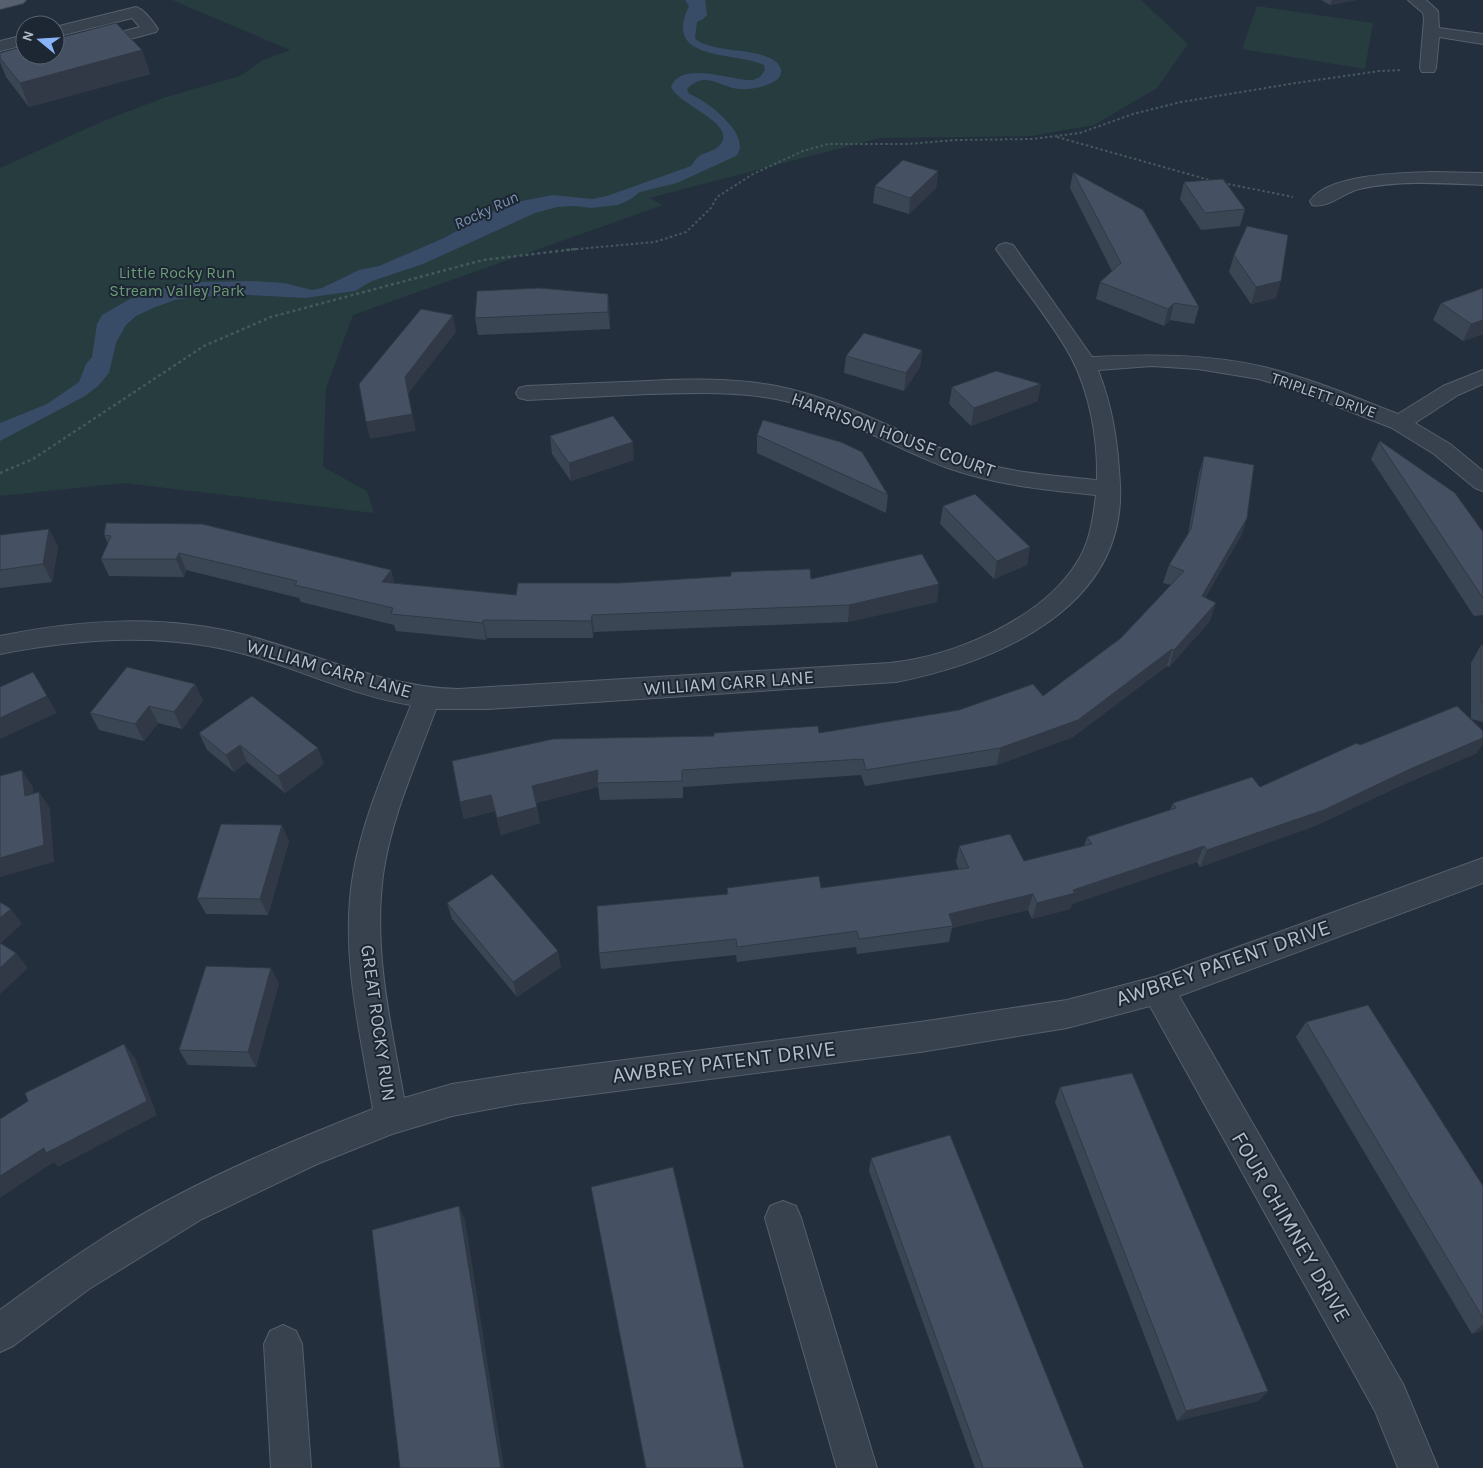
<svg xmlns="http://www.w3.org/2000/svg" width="1483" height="1468" font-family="Karla,sans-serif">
<rect width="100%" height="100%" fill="#242f3e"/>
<g fill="#263c3f">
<path d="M 172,0 L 1141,0 L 1188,44 L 1157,88 L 1094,125 L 1031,136 L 880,138 L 649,198 L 663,205 L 353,315 L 326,388 L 323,467 L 367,491 L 374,513 L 124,483 L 0,496 L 0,168 L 101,122 L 166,97 L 240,76 L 263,60 L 290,50 Z"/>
<path d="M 1257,6 L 1373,23 L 1365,69 L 1242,49 Z"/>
</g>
<path fill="#394c67" d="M 685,0 L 705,0 L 707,15 L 703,19 L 697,22 L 695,38 C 708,55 776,45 781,70 C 784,85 750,90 740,89 C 721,89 707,69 687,89 L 689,94 C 706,99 754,137 736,156 L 677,183 L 640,192 L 631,199 L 618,205 L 591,208 L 575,206 L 557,207 L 535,213 L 423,264 L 372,281 L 355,291 L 305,298 L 249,295 L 194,297 L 175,300 L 153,308 L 136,316 L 126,325 L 116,343 L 109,373 L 98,386 L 85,396 L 0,441 L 0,423 L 47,404 L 79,382 L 86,364 L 92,357 L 97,324 L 102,315 L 130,299 L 153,291 L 183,284 L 200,282 L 254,281 L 284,283 L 312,290 L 322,288 L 359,270 L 379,266 L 444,238 L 497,209 L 516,202 L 553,195 L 592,199 L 607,196 L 691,166 C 693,164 695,159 698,157 C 704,152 713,152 719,146 C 740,124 679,106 671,87 C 682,59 733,82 753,80 L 760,77 L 765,70 L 764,65 C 733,51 662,62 689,6 Z"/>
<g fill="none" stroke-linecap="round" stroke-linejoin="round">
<defs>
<g id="minor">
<path d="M 1408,0 L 1426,0 L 1438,11 L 1439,28 L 1483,34 L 1483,44 L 1439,37 L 1436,68 L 1434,72 L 1422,72 L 1420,68 L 1424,19 L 1423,13 Z"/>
<path d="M 136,7 C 145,10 152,21 158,29 L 156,32 L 55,59 L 47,55 L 55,55 L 55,49 L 140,27 L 132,18 L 55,37 L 55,27 Z"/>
<path d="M 25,35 L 25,45 L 0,51 L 0,41 Z"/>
<path d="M 1431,172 L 1483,173 L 1483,185 C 1442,183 1399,180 1359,189 C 1343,193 1328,209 1312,205 L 1310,201 C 1328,174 1401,173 1431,172 Z"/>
<path d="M 1006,243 L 1013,245 L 1092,357 C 1150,354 1207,354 1264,367 C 1310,378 1354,397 1398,414 L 1443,386 L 1483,370 L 1483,384 L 1458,395 L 1415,423 L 1450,444 L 1483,471 L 1483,491 L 1475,488 L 1434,454 L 1392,428 L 1298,391 L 1259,379 L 1198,369 L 1152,366 L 1098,370 C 1113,408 1118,444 1120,485 C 1126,608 997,662 896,682 L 488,709 L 436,709 C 416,763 391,818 383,875 C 373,951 391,1025 404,1098 L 452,1084 L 516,1074 L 920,1022 L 1067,1000 L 1158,976 L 1483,858 L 1483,883 L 1179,996 L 1403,1384 L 1438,1468 L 1398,1468 L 1375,1411 L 1150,1006 L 1067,1028 L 920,1052 L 516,1104 L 452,1116 L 392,1134 L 317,1164 L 202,1219 L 89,1289 L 13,1346 L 0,1352 L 0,1310 C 57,1268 115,1227 178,1195 C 241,1162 307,1135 373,1109 C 360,1032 340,953 353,875 C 363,816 389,760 411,705 C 354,696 302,670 248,655 C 166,632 82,638 0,654 L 0,636 C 83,619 166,614 249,636 C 319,655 384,687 458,689 L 890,663 C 954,656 1040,620 1076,564 C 1090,543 1093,519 1096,495 C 1045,490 996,485 948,468 C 890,447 837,411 776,399 C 734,391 691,393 648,394 C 608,396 567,398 527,400 L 519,398 L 516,393 L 519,388 L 527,386 C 567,384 608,383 648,381 C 691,379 734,378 776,386 C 843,399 900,434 963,457 C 1006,473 1051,475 1097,480 C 1098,439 1090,393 1071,357 C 1051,320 1020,284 996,249 L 999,245 Z"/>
<path d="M 783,1201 L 796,1206 L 801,1218 L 877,1468 L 837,1468 L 765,1218 L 770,1206 Z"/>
<path d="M 283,1325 L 296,1331 L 302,1344 L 311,1468 L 271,1468 L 264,1344 L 270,1331 Z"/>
</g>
<path id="major" d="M 0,0 L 26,0 L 23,3 L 0,9 Z"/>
</defs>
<use href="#minor" stroke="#565f6c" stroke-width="2"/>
<use href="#major" stroke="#414a57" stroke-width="2"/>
<g stroke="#44595c" stroke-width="2" stroke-dasharray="2.5 2.5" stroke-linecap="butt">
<path d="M 1057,137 L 1213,181"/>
<path d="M 1223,183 L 1293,197"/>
<path d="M 566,250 L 655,242 L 686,232 L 711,208 L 717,197 L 753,174 L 803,151 L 828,144 L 908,144 L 956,140 L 1032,139 L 1080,133 L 1133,114 L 1181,102 L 1296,83 L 1380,71 L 1402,70"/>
</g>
<path stroke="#44595c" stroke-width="2.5" stroke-dasharray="3 3" stroke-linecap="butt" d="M 0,473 L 33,459 L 204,346 L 271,317 L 483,260 L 576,249"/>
<use href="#minor" fill="#38414e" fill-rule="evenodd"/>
<use href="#major" fill="#56606e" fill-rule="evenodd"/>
</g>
<g fill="#3b4654">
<path d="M 1321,0 L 1356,0 L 1330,5 Z"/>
<path d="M 142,50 L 150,74 L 29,107 L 6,77 L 0,62 L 0,53 Z"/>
<path d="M 938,171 L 936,188 L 909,214 L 873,203 L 875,186 Z"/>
<path d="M 1073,172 L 1199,307 L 1194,324 L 1170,320 L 1164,326 L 1096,299 L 1100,282 L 1112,271 L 1070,188 Z"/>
<path d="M 1184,182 L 1245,209 L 1240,226 L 1201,230 L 1180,199 Z"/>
<path d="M 1234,255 L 1276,298 L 1251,304 L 1229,272 Z"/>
<path d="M 1483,288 L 1483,334 L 1463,341 L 1433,320 L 1441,303 Z"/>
<path d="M 610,311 L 610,329 L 478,335 L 475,318 Z"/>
<path d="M 922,350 L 920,367 L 904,391 L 844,373 L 846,356 Z"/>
<path d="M 952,387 L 1038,401 L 971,426 L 949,404 Z"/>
<path d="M 757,435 L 888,495 L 886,513 L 757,453 Z"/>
<path d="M 550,436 L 634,460 L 571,481 L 552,454 Z"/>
<path d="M 1379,442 L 1483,532 L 1483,615 L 1474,616 L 1371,459 Z"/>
<path d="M 1204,456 L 1247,518 L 1241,536 L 1205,598 L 1210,621 L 1169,667 L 1167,666 L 1073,737 L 997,765 L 865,786 L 861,775 L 683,787 L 683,798 L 600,800 L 598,787 L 536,803 L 540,823 L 501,835 L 495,811 L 464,819 L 460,802 L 714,736 L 819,733 L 959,710 L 1043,696 L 1121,638 L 1171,585 L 1163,583 L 1169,565 L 1188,534 L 1199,473 Z"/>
<path d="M 943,506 L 1030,547 L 1027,565 L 994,579 L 940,524 Z"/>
<path d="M 0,535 L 58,546 L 52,582 L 0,588 Z"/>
<path d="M 104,535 L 391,570 L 394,583 L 516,595 L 620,583 L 811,579 L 937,602 L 848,622 L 594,632 L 593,638 L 487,638 L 486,640 L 396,631 L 394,625 L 301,602 L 299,598 L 186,570 L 184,577 L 109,576 L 101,559 L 108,543 Z"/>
<path d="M 1481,645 L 1483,646 L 1483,722 L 1471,719 L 1471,663 Z"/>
<path d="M 195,684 L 203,701 L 182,729 L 158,723 L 144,741 L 99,730 L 90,713 Z"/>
<path d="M 199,733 L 324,764 L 285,793 L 247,762 L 234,772 L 207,750 Z"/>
<path d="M 1360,745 L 1477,753 L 1400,786 L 1315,826 L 1200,867 L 1197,862 L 1072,904 L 1070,909 L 1032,919 L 1028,910 L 952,928 L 949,942 L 857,954 L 856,947 L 737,962 L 736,955 L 601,969 L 599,953 L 727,894 L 727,888 L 821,888 L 959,870 L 956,862 L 959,846 L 1024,861 L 1084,846 L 1087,837 L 1170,810 L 1173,803 L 1260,787 Z"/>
<path d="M 289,841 L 268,915 L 206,914 L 197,898 Z"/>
<path d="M 447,903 L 561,967 L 517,997 L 452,919 Z"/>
<path d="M 279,983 L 256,1067 L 188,1065 L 179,1050 Z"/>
<path d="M 1306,1022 L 1483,1186 L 1483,1330 L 1472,1334 L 1296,1037 Z"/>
<path d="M 1060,1087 L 1268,1391 L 1258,1401 L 1177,1421 L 1055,1102 Z"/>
<path d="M 871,1158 L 1084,1468 L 975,1468 L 869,1171 Z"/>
</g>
<g fill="#303945">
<path d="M 1332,0 L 1356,0 L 1330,5 Z"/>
<path d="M 142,50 L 150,74 L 29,107 L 20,83 Z"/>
<path d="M 938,171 L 936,188 L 909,214 L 910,198 Z"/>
<path d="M 1281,281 L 1276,298 L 1251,304 L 1256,287 Z"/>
<path d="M 608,294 L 610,311 L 610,329 L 608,312 Z"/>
<path d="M 1174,303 L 1170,320 L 1164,326 L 1168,309 Z"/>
<path d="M 453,315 L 456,332 L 408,394 L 416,431 L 370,439 L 366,422 L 405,377 Z"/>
<path d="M 1483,320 L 1483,334 L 1463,341 L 1471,324 Z"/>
<path d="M 922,350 L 920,367 L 904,391 L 906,373 Z"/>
<path d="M 1041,384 L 1038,401 L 971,426 L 974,408 Z"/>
<path d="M 633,442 L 634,460 L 571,481 L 569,463 Z"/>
<path d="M 1247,518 L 1241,536 L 1196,614 L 1202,596 Z"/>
<path d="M 49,529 L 58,546 L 52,582 L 43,564 Z"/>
<path d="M 1030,547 L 1027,565 L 994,579 L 997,561 Z"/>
<path d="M 179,553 L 186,570 L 184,577 L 176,559 Z"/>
<path d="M 391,570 L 395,588 L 382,582 Z"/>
<path d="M 939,584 L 937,602 L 848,622 L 849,605 Z"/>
<path d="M 1216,603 L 1210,621 L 1169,667 L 1174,650 Z"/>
<path d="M 592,615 L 594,632 L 593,638 L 591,621 Z"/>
<path d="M 483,620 L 487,638 L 486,640 L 483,623 Z"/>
<path d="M 1172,649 L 1167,666 L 1073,737 L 997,765 L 1000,748 Z"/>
<path d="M 195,684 L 203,701 L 182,729 L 174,712 Z"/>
<path d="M 47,696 L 57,713 L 0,739 L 0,718 Z"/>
<path d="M 149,706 L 158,723 L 144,741 L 135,724 Z"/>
<path d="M 1483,738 L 1483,744 L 1477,753 L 1400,786 L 1315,826 L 1200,867 L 1207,850 L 1410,769 Z"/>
<path d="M 240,745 L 247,762 L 234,772 L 226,755 Z"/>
<path d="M 318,748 L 324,764 L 285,793 L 278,776 Z"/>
<path d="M 22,770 L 33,787 L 35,813 L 25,796 Z"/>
<path d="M 598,770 L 598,787 L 535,803 L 532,786 Z"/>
<path d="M 39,792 L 50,808 L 54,862 L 0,877 L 0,858 Z"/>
<path d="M 491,795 L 495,811 L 464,819 L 460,802 Z"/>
<path d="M 537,807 L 540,823 L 501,835 L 497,818 Z"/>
<path d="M 282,825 L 289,841 L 268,915 L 260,899 Z"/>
<path d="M 1204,846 L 1197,862 L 1072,904 L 1070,909 L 1032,919 L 1037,903 L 1073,890 Z"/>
<path d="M 1033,894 L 1028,910 L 952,928 L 953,926 L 949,914 Z"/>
<path d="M 11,909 L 22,924 L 0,944 L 0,918 Z"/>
<path d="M 558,951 L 561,967 L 517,997 L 513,982 Z"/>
<path d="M 16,953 L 28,968 L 0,994 L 0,968 Z"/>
<path d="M 271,968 L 279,983 L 256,1067 L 248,1052 Z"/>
<path d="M 124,1044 L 135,1058 L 157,1115 L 58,1167 L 54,1162 L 0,1198 L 0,1176 Z"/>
<path d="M 459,1206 L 465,1219 L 504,1468 L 501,1468 Z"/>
<path d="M 1483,1324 L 1483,1330 L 1472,1334 Z"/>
<path d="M 1268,1391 L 1258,1401 L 1177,1421 L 1186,1411 Z"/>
</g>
<g fill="#455162" stroke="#303945">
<path d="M 116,23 L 142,50 L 20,83 L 0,58 L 0,53 L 25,46 L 25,55 L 55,55 L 55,39 Z"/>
<path d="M 903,160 L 938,171 L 910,198 L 875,186 Z"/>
<path d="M 1073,172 L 1143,210 L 1199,307 L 1174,303 L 1168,309 L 1100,282 L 1121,263 Z"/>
<path d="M 1223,179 L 1245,209 L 1205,213 L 1184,182 Z"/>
<path d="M 1247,226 L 1288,235 L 1281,281 L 1256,287 L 1234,255 Z"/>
<path d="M 539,288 L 608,294 L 608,312 L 475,318 L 477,291 Z"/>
<path d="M 1483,288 L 1483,320 L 1471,324 L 1441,303 Z"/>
<path d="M 421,309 L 453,315 L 405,377 L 412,414 L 366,422 L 359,384 Z"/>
<path d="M 864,333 L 922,350 L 906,373 L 846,356 Z"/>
<path d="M 996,371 L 1041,384 L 974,408 L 952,387 Z"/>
<path d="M 613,416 L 633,442 L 569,463 L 550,436 Z"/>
<path d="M 763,420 L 841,442 L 862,452 L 888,495 L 757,435 Z"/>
<path d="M 1380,441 L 1455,493 L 1483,532 L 1483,598 L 1379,442 Z"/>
<path d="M 1204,456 L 1254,465 L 1247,518 L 1202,596 L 1216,603 L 1174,650 L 1172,649 L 1078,720 L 1000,748 L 866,770 L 863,759 L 682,770 L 682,781 L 597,783 L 598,770 L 532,786 L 537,807 L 497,818 L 491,795 L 460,802 L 452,761 L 553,739 L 714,736 L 714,733 L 818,726 L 819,733 L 959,710 L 1033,684 L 1043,696 L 1121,638 L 1184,571 L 1169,565 L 1191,529 Z"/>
<path d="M 975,494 L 1030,547 L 997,561 L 943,506 Z"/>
<path d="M 106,523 L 202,524 L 391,570 L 382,582 L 516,595 L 518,583 L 620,583 L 731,576 L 731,572 L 810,569 L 811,579 L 922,554 L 939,584 L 849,605 L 592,615 L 591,621 L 483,620 L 483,623 L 391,614 L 393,608 L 295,585 L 297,581 L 179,553 L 176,559 L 101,559 L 111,536 L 104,535 Z"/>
<path d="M 49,529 L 43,564 L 0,570 L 0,535 Z"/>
<path d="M 1481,645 L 1483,646 L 1483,702 L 1481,702 Z"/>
<path d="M 127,667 L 195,684 L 174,712 L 149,706 L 135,724 L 90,713 Z"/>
<path d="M 33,672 L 47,696 L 0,718 L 0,687 Z"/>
<path d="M 252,696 L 318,748 L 278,776 L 240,745 L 226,755 L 199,733 Z"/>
<path d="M 1457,706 L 1483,731 L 1483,738 L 1410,769 L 1324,810 L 1207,850 L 1204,846 L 1073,890 L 1075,893 L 1037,903 L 1033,894 L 949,914 L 953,926 L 859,939 L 857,931 L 737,947 L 736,939 L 599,953 L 597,906 L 728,894 L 727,888 L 819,876 L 821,888 L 969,868 L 959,846 L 1010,834 L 1024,861 L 1092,844 L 1087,837 L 1176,808 L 1173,803 L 1252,777 L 1260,787 L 1357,743 L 1360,745 Z"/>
<path d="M 22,770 L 25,796 L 39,792 L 44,845 L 0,858 L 0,776 Z"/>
<path d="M 221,824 L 282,825 L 260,899 L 197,898 Z"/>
<path d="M 492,874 L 558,951 L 513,982 L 447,903 Z"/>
<path d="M 0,902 L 11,909 L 0,918 Z"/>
<path d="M 0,943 L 16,953 L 0,968 Z"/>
<path d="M 206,966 L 271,968 L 248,1052 L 179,1050 Z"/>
<path d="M 1368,1005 L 1483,1186 L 1483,1318 L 1306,1022 Z"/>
<path d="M 124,1044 L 147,1101 L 46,1153 L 44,1148 L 0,1176 L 0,1119 L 28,1101 L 25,1093 Z"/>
<path d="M 1132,1073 L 1268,1391 L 1186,1411 L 1060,1087 Z"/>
<path d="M 950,1135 L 1084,1468 L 983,1468 L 871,1158 Z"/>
<path d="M 673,1167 L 744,1468 L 646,1468 L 591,1187 Z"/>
<path d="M 459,1206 L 501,1468 L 400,1468 L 372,1230 Z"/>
</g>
<g text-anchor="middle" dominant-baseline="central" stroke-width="4" stroke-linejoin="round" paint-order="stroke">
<g font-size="16" font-style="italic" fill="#7c92b1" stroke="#1d2633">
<text transform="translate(486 210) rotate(-25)">Rocky Run</text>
</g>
<g font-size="16" fill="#6b9a76" stroke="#1d2633">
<text x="177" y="272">Little Rocky Run<tspan x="177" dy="18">Stream Valley Park</tspan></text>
</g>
<g font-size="16" fill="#b4bcc9" stroke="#1d2633">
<text transform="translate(1324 395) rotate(19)">TRIPLETT DRIVE</text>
</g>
<g font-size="19" fill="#b4bcc9" stroke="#1d2633">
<text transform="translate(893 435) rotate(20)">HARRISON HOUSE COURT</text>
<text transform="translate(329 669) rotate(16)">WILLIAM CARR LANE</text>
<text transform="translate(729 683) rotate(-4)">WILLIAM CARR LANE</text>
<text transform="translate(378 1023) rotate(82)">GREAT ROCKY RUN</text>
</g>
<g font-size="22" fill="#b4bcc9" stroke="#1d2633">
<text transform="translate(1223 963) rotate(-19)">AWBREY PATENT DRIVE</text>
<text transform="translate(724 1062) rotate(-7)">AWBREY PATENT DRIVE</text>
<text transform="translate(1291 1227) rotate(60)">FOUR CHIMNEY DRIVE</text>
</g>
</g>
<g transform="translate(40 40) rotate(288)"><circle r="24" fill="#1d2633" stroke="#59626f"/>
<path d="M0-4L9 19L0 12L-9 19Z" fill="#8ab4f8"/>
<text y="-8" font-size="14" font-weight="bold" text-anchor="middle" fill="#b4bcc9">N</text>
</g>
</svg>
